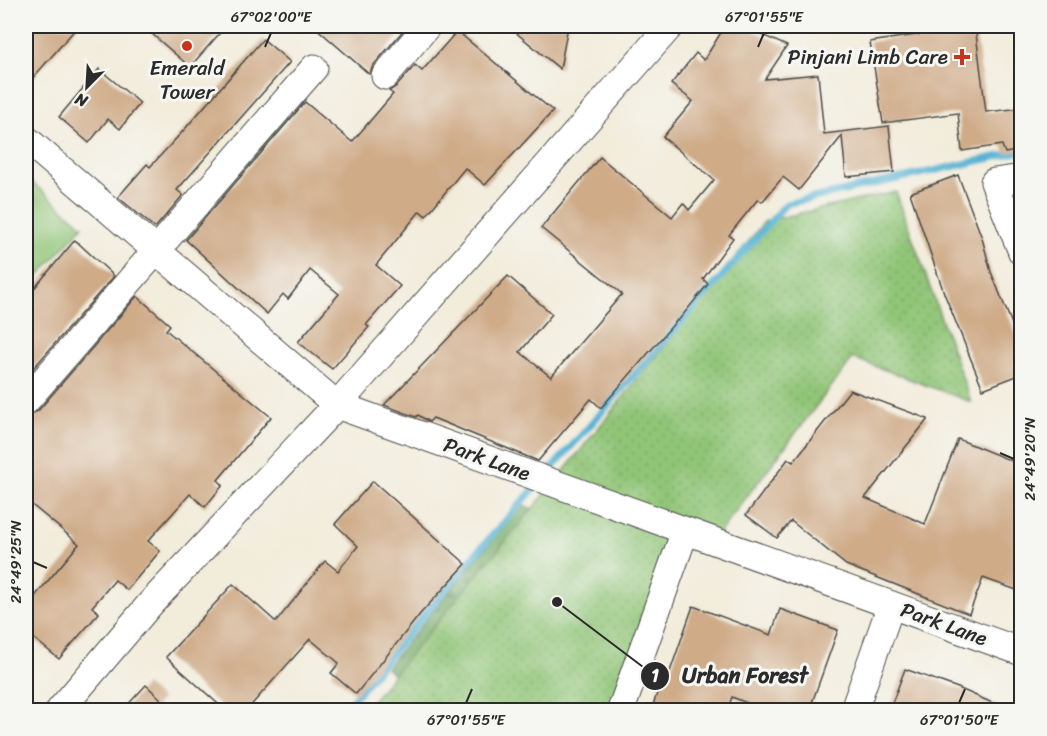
<svg xmlns="http://www.w3.org/2000/svg" width="1047" height="736" font-family="Sriracha,sans-serif">
<defs>
<pattern id="forest-firs" width="22" height="20" patternUnits="userSpaceOnUse" patternTransform="scale(1.5)"><rect width="22" height="20" fill="#74aa68"/><path d="M5 1l3.5 6h-7zM16 11l3.5 6h-7z" fill="#5f8b56"/></pattern>
<pattern id="park-dots" width="8" height="8" patternUnits="userSpaceOnUse" patternTransform="scale(1.5)"><rect width="8" height="8" fill="#90c577"/><path d="M2 2h.1M6 6h.1" fill="none" stroke="#7ca967" stroke-width="1.8" stroke-linecap="round"/></pattern>
</defs>
<rect width="100%" height="100%" fill="#f6f6f2"/>
<filter id="ink" filterUnits="userSpaceOnUse"><feTurbulence type="fractalNoise" baseFrequency=".0167" numOctaves="2"/><feDisplacementMap in="SourceGraphic" scale="12" xChannelSelector="R" yChannelSelector="G"/><feConvolveMatrix kernelMatrix="1 2 1 2 8 2 1 2 1" color-interpolation-filters="sRGB"/></filter>
<filter id="wash" filterUnits="userSpaceOnUse"><feTurbulence type="fractalNoise" baseFrequency=".008" numOctaves="4" result="noise"/><feDisplacementMap in="SourceGraphic" scale="24" xChannelSelector="R" yChannelSelector="G"/><feGaussianBlur stdDeviation="1.35" result="paint"/><feColorMatrix in="noise" values="0 0 0 0 0 0 0 0 0 0 0 0 0 0 0 0 0 1.4 0 .05"/><feComposite in="paint" operator="in"/></filter>
<g filter="url(#wash)">
<rect width="100%" height="100%" fill="#f2ecdb"/>
<path fill="#90c577" stroke="#5e7851" stroke-width="1.5" d="M 26,177 L 83,226 L 26,290 Z"/>
<path fill="url(#forest-firs)" stroke="#506a4a" stroke-width="1.5" d="M 521,505 L 560,517 L 412,675 L 394,674 L 386,668 Z"/>
<path fill="url(#park-dots)" stroke="#5e7851" stroke-width="1.5" d="M 896,192 L 971,402 L 853,358 L 713,541 L 685,531 L 621,710 L 364,710 L 554,483 L 765,221 Z"/>
<g fill="none" stroke-linecap="round" stroke-linejoin="round">
<g stroke="#55b2d3" stroke-width="7">
<path d="M 546,475 L 786,204 L 1022,151"/>
<path d="M 344,710 L 472,558 L 539,483"/>
</g>
</g>
<g id="blocks">
<g fill="#cfab88">
<path d="M 26,26 L 78,26 L 26,86 Z"/>
<path d="M 143,26 L 226,26 L 190,67 Z"/>
<path d="M 314,26 L 407,26 L 373,66 L 369,74 Z"/>
<path d="M 508,26 L 568,26 L 560,69 Z"/>
<path d="M 725,26 L 742,26 L 787,46 L 765,79 L 818,74 L 824,134 L 889,126 L 894,172 L 846,177 L 842,136 L 799,190 L 783,177 L 762,202 L 758,199 L 729,235 L 733,238 L 703,279 L 708,284 L 678,321 L 677,320 L 601,408 L 591,399 L 538,461 L 433,418 L 429,422 L 418,415 L 416,417 L 384,405 L 508,276 L 552,314 L 520,352 L 551,377 L 622,294 L 541,228 L 600,157 L 672,217 L 683,203 L 689,210 L 714,180 L 663,137 L 693,101 L 671,84 L 696,53 L 704,60 Z"/>
<path d="M 975,26 L 986,112 L 1022,108 L 1022,150 L 1005,153 L 1002,145 L 962,151 L 958,113 L 883,123 L 870,42 Z"/>
<path d="M 457,31 L 553,111 L 485,185 L 465,168 L 426,216 L 420,211 L 376,265 L 400,286 L 366,325 L 369,327 L 332,369 L 298,342 L 339,294 L 310,270 L 288,299 L 283,294 L 267,314 L 186,240 L 305,102 L 352,142 L 393,94 L 389,91 L 397,86 L 415,65 L 422,71 Z"/>
<path d="M 263,39 L 290,62 L 177,190 L 183,195 L 155,228 L 118,197 L 147,164 L 150,167 L 184,130 Z"/>
<path d="M 99,69 L 140,103 L 120,129 L 108,119 L 89,143 L 59,117 Z"/>
<path d="M 958,175 L 982,238 L 991,272 L 1022,349 L 1022,374 L 983,389 L 944,293 L 910,193 Z"/>
<path d="M 75,240 L 114,276 L 30,372 L 26,368 L 26,298 Z"/>
<path d="M 137,296 L 170,325 L 166,330 L 271,417 L 218,480 L 223,485 L 205,507 L 190,494 L 148,541 L 160,551 L 127,590 L 115,580 L 92,607 L 99,613 L 59,659 L 26,632 L 26,607 L 79,544 L 26,500 L 26,416 L 38,411 Z"/>
<path d="M 850,390 L 928,419 L 865,498 L 925,524 L 958,439 L 1022,465 L 1022,592 L 983,578 L 969,614 L 846,565 L 791,521 L 777,538 L 746,515 L 788,459 L 793,462 Z"/>
<path d="M 373,481 L 466,564 L 421,613 L 356,694 L 331,673 L 339,663 L 310,639 L 246,711 L 226,711 L 166,657 L 233,584 L 276,622 L 325,561 L 338,571 L 358,546 L 335,524 Z"/>
<path d="M 693,606 L 771,635 L 780,609 L 838,630 L 809,711 L 767,711 L 732,697 L 727,711 L 651,711 L 661,682 L 666,683 Z"/>
<path d="M 905,669 L 958,688 L 1011,711 L 889,711 Z"/>
<path d="M 146,685 L 161,699 L 153,711 L 122,711 Z"/>
</g>
</g>
</g>
<g filter="url(#ink)">
<use href="#blocks" fill-opacity="0" stroke="#494845" stroke-width="1.5"/>
<g fill="none" stroke-linecap="round" stroke-linejoin="round">
<defs>
<g id="minor">
<path d="M 385,76 L 427,26"/>
<path d="M 26,139 L 337,405 L 1022,652"/>
<path d="M 1022,178 L 994,182 L 1022,252"/>
<path d="M 26,401 L 314,68"/>
<path d="M 60,710 L 151,603 L 337,405 L 670,26"/>
<path d="M 621,710 L 685,531"/>
<path d="M 854,710 L 891,605"/>
</g>
</defs>
<use href="#minor" stroke="#494845" stroke-width="29"/>
<use href="#minor" stroke="#fff" stroke-width="27"/>
</g>
</g>
<path fill="none" stroke="#2b2b2b" stroke-width="2" d="M 265,47 L 271,33M 758,47 L 764,33M 1000,453 L 1014,459M 33,562 L 47,568M 466,703 L 472,689M 959,703 L 965,689"/>
<g fill="#c8321e" stroke="#f6f6f2" stroke-width="2">
<circle cx="187" cy="46" r="6"/>
<path d="M959 48h6v6h6v6h-6v6h-6v-6h-6v-6h6z"/>
</g>
<g text-anchor="middle" dominant-baseline="central" stroke-width="6" stroke-linejoin="round" paint-order="stroke">
<g font-size="21" fill="#2b2b2b" stroke="#f6f6f2" text-anchor="end">
<text x="948" y="57">Pinjani Limb Care</text>
<text x="187" y="68" text-anchor="middle">Emerald<tspan x="187" dy="24">Tower</tspan></text>
</g>
<g font-size="21" fill="#2b2b2b" stroke="#f6f6f2">
<text transform="translate(487 459) rotate(20)">Park Lane</text>
<text transform="translate(944 624) rotate(20)">Park Lane</text>
</g>
</g>
<path fill="none" stroke="#2b2b2b" stroke-width="2" d="M557 602L655 676"/>
<g fill="#2b2b2b" stroke="#f6f6f2" stroke-width="2">
<circle cx="557" cy="602" r="6"/>
<circle cx="655" cy="676" r="15"/>
</g>
<g font-size="18" text-anchor="middle" font-weight="bold" fill="#fff">
<text x="655" y="682">1</text>
</g>
<g font-size="22" text-anchor="middle" font-weight="bold" fill="#2b2b2b" stroke="#f6f6f2" stroke-width="6" stroke-linejoin="round" paint-order="stroke">
<text x="745" y="683">Urban Forest</text>
</g>
<rect width="1047" height="736" fill="none" stroke="#f6f6f2" stroke-width="66"/>
<g transform="translate(87 87) rotate(204)" stroke="#f6f6f2" stroke-width="4.5" paint-order="stroke">
<path d="M0-4.5L10 22L0 15L-10 22Z" fill="#2b2b2b"/>
<text y="-9" font-size="16" font-weight="bold" text-anchor="middle" fill="#2b2b2b">N</text>
</g>
<rect x="33" y="33" width="981" height="670" fill="none" stroke="#2b2b2b" stroke-width="2"/>
<g font-size="15" text-anchor="middle" fill="#2b2b2b">
<text x="271" y="22">67°02'00"E</text>
<text x="764" y="22">67°01'55"E</text>
<text transform="translate(1030 459) rotate(-90)" y="5">24°49'20"N</text>
<text transform="translate(16 562) rotate(-90)" y="5">24°49'25"N</text>
<text x="466" y="725">67°01'55"E</text>
<text x="959" y="725">67°01'50"E</text>
</g>
</svg>
